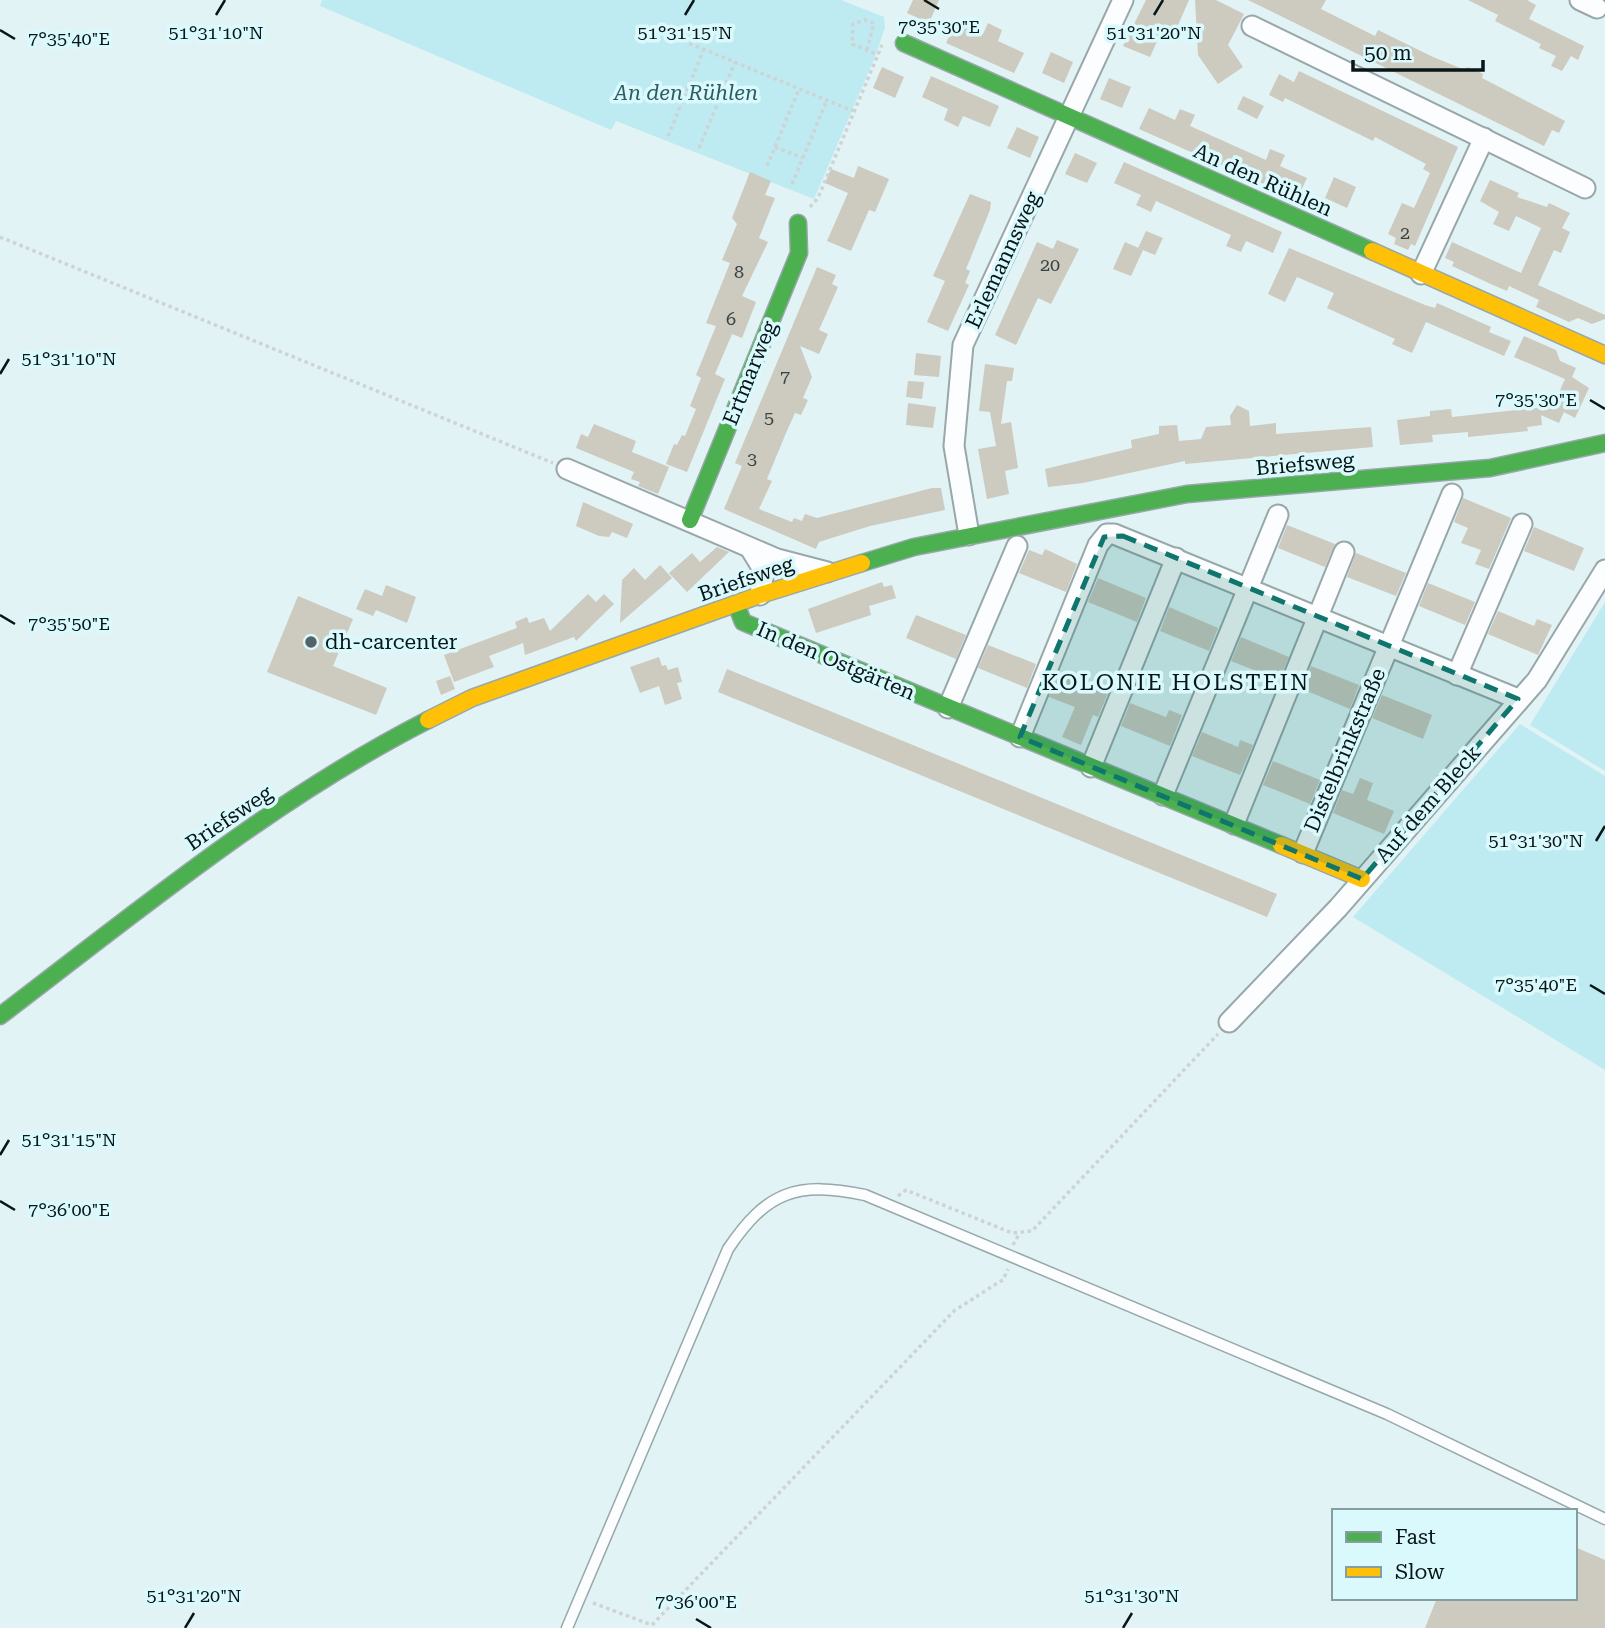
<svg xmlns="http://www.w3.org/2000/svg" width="1605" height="1628" font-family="'Roboto Serif',serif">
<rect width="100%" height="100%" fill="#e2f3f5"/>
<g fill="#bdebf1">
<path d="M 322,0 L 841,0 L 884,17 L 885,27 L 875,57 L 814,199 L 616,121 L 611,130 L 320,6 Z"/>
<path d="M 1605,602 L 1605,771 L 1530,725 Z"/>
<path d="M 1520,724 L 1605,776 L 1605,1070 L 1353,917 Z"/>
</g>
<g fill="#cdcabf">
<path d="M 913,0 L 939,0 L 929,23 L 907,13 Z"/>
<path d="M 1146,0 L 1189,0 L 1175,32 L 1164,26 L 1150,57 L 1123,46 Z"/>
<path d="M 1195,0 L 1216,0 L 1244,14 L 1228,45 L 1243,67 L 1218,84 L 1198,55 Z"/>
<path d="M 1248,0 L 1326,0 L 1321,9 L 1375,36 L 1378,30 L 1433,57 L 1465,70 L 1467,67 L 1475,70 L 1483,74 L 1482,78 L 1565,121 L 1559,133 L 1552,130 L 1544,146 Z"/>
<path d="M 1468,0 L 1527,0 L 1536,5 L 1529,19 L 1584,46 L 1578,60 L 1571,56 L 1562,71 L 1551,66 L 1556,56 L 1539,48 L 1541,44 L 1495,21 L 1498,15 Z"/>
<path d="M 956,22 L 983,34 L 988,23 L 1002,30 L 998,41 L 1024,53 L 1014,73 L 946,43 Z"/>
<path d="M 1051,52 L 1073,62 L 1064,83 L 1042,73 Z"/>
<path d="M 882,67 L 904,77 L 895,98 L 873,88 Z"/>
<path d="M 1299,71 L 1458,147 L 1415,246 L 1411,244 L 1408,250 L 1394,244 L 1396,238 L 1388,234 L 1402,203 L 1414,208 L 1430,173 L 1423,169 L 1426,164 L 1375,137 L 1373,141 L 1285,98 L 1283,102 L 1269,95 L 1279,74 L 1294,82 Z"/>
<path d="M 931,76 L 999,106 L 990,127 L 963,116 L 958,127 L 944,120 L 948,109 L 922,97 Z"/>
<path d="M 1109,78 L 1131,87 L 1122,108 L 1100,99 Z"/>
<path d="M 1243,96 L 1264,106 L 1257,119 L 1237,109 Z"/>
<path d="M 1149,108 L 1175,120 L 1180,109 L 1195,115 L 1190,126 L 1266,160 L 1270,149 L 1285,155 L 1280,166 L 1307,178 L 1297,199 L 1139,129 Z"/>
<path d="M 1017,127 L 1039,137 L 1030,158 L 1007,148 Z"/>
<path d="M 1075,153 L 1097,163 L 1087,183 L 1065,174 Z"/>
<path d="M 1124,162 L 1282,232 L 1273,253 L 1246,241 L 1241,252 L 1226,246 L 1231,235 L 1156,201 L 1151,212 L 1136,205 L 1141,195 L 1114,183 Z"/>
<path d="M 858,166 L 889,179 L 875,212 L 869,210 L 851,251 L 827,241 L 848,193 L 825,183 L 831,169 L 854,178 Z"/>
<path d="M 750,172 L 771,181 L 765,195 L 775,198 L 759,238 L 768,242 L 742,296 L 756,302 L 742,338 L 732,334 L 715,374 L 725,379 L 687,472 L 666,464 L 674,444 L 677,445 L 682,435 L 685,436 L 696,409 L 690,406 L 701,378 L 696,375 L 716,326 L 706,323 L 730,263 L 722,260 L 737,224 L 732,218 Z"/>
<path d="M 1334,177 L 1356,187 L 1347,208 L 1325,198 Z"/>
<path d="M 1490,180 L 1519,193 L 1517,197 L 1547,207 L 1549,203 L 1570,213 L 1562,228 L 1570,232 L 1561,253 L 1554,250 L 1538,285 L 1605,315 L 1605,319 L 1592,324 L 1578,318 L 1569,322 L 1536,307 L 1539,300 L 1509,286 L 1507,291 L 1493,285 L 1452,266 L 1454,262 L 1445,258 L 1452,242 L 1521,273 L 1541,228 L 1516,216 L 1509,231 L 1493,224 L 1499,212 L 1480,201 Z"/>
<path d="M 970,194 L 991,202 L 990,210 L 966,269 L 970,271 L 965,283 L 969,285 L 948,331 L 927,322 L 945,281 L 933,276 Z"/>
<path d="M 1146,231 L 1163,238 L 1155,255 L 1138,248 Z"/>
<path d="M 1057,240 L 1079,249 L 1051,304 L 1038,298 L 1016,345 L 995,335 L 1037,242 L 1053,249 Z"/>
<path d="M 1125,242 L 1143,250 L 1131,276 L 1113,269 Z"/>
<path d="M 1289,248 L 1425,305 L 1435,308 L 1437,303 L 1491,327 L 1489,332 L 1511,341 L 1504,356 L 1426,322 L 1412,353 L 1392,344 L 1395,339 L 1327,308 L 1334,293 L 1297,277 L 1285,302 L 1268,294 Z"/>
<path d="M 817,267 L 836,275 L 832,284 L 838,287 L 819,330 L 828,334 L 819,354 L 800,346 L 812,377 L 803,398 L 808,400 L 801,415 L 795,413 L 786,433 L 767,479 L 772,481 L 759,509 L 792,522 L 794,518 L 802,521 L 805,514 L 817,518 L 932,488 L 941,488 L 945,510 L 870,526 L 819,542 L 816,549 L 724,509 L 742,466 L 735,463 Z"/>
<path d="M 1524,336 L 1556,350 L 1560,361 L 1576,368 L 1572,377 L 1589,388 L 1575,418 L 1564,412 L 1559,423 L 1541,415 L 1542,425 L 1527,427 L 1528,431 L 1468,437 L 1468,432 L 1432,435 L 1433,442 L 1400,445 L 1397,420 L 1430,416 L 1430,411 L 1451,409 L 1452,417 L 1553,406 L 1565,379 L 1514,357 Z"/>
<path d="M 916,353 L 941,356 L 939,377 L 914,375 Z"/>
<path d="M 985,364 L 1014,368 L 1012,381 L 1007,381 L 1001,424 L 1011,422 L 1018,468 L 1005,471 L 1009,494 L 987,499 L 978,449 L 996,446 L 990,412 L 979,411 Z"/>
<path d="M 908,381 L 924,382 L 922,399 L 906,397 Z"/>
<path d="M 908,403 L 936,407 L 933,428 L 906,425 Z"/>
<path d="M 1237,405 L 1249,411 L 1250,426 L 1276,423 L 1276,434 L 1371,427 L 1373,447 L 1185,464 L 1185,461 L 1083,483 L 1048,487 L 1045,469 L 1132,448 L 1131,440 L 1159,434 L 1159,426 L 1177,425 L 1179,441 L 1201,439 L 1206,427 L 1231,425 L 1230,416 Z"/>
<path d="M 594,424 L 636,441 L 632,452 L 669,467 L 658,494 L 638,486 L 640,482 L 631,479 L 634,472 L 576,448 L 581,434 L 588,437 Z"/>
<path d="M 1463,498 L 1511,518 L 1489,569 L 1475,564 L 1481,550 L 1461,543 L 1468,528 L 1454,522 Z"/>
<path d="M 583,502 L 633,524 L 627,538 L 612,532 L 609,537 L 599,536 L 576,526 Z"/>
<path d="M 1287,525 L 1335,544 L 1325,567 L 1278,548 Z"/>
<path d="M 1534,527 L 1584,548 L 1574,571 L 1524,551 Z"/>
<path d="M 717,547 L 729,552 L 687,592 L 669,573 L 692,553 L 700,562 Z"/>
<path d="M 1045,549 L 1077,564 L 1066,592 L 1019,573 L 1029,550 L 1042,555 Z"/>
<path d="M 1356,553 L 1406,573 L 1396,596 L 1347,577 Z"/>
<path d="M 660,565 L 672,578 L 620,623 L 622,580 L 634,568 L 645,580 Z"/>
<path d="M 1098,578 L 1146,598 L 1137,622 L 1088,602 Z"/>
<path d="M 882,582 L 884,587 L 892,585 L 896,598 L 869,606 L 871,615 L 816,633 L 808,609 Z"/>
<path d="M 1428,583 L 1475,602 L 1465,625 L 1419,606 Z"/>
<path d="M 386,585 L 416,597 L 407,623 L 376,610 L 373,616 L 356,609 L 365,589 L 382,596 Z"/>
<path d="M 588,594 L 596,602 L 604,594 L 614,604 L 576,641 L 574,637 L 525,655 L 523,643 L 489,656 L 494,667 L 454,682 L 444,655 L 517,628 L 515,622 L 527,617 L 529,623 L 544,618 L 550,631 Z"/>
<path d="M 298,596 L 353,619 L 333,666 L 387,688 L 376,715 L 267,672 Z"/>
<path d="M 1169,607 L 1218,628 L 1209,651 L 1160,631 Z"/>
<path d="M 1498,611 L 1534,626 L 1537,619 L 1552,625 L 1538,655 L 1488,634 Z"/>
<path d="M 916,615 L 966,635 L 956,659 L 906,638 Z"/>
<path d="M 1241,637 L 1289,657 L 1279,680 L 1231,661 Z"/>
<path d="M 988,645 L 1036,664 L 1027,688 L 978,668 Z"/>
<path d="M 659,657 L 662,666 L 666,665 L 668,670 L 678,667 L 682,682 L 677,683 L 682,699 L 665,705 L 659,686 L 640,693 L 630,667 Z"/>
<path d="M 1311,666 L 1359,685 L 1350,709 L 1302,689 Z"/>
<path d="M 727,669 L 1277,894 L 1267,917 L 718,692 Z"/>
<path d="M 1059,674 L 1108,693 L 1098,717 L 1093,715 L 1081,745 L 1062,737 L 1075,707 L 1049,697 Z"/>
<path d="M 450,676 L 455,689 L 441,695 L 436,681 Z"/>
<path d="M 1382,695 L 1432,715 L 1423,739 L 1372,718 Z"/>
<path d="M 1130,703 L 1166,717 L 1169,710 L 1182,715 L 1170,746 L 1121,726 Z"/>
<path d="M 1202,732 L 1238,747 L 1240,740 L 1253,745 L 1240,775 L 1192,756 Z"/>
<path d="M 1273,761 L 1320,780 L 1310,804 L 1263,785 Z"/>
<path d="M 1360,778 L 1373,783 L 1367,800 L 1394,811 L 1384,834 L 1333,813 L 1342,790 L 1353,794 Z"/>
<path d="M 1575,1547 L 1605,1560 L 1605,1628 L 1425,1628 L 1437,1598 L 1575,1598 Z"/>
</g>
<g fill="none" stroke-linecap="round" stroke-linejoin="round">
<defs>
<path id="lane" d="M 567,1628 L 728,1249 C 767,1191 797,1181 865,1195 L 1387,1414 L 1605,1519"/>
<g id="street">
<path d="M 1580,0 L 1597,8"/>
<path d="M 1252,26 L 1585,188"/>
<path d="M 1421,274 L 1484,138"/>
<path d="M 567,469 L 777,559 L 827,572"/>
<path d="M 969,535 L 954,446 L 963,345 L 1123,0"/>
<path d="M 750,548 L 764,571 L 760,595"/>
<path d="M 1457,675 L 1522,524"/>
<path d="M 948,708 L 1017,546"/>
<path d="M 1020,737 L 1098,545 L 1107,534 L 1114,534 L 1518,699"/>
<path d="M 1091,767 L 1176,558"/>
<path d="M 1163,795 L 1278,515"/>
<path d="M 1234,824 L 1344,552"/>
<path d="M 1303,853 L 1452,494"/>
<path d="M 1229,1022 L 1338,908 L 1537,680 L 1605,570"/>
</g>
<g id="fast">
<path d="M 904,43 L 1372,251"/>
<path d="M 690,520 L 799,253 L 798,223"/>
<path d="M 862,563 L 914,547 L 1187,494 L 1490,468 L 1605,443"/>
<path d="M 736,604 L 743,622 L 1281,845"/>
<path d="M 0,1016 C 137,912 273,799 428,720"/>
</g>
<g id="slow">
<path d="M 1372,251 L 1605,355"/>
<path d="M 428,720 L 472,698 L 760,595 L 862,563"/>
<path d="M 1281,845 L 1362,879"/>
</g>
</defs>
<use href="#lane" stroke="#98a7a9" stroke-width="13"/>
<use href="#street" stroke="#98a7a9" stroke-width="23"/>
<use href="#fast" stroke="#98a7a9" stroke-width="19"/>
<use href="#slow" stroke="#98a7a9" stroke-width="19"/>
<g stroke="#ced3d4" stroke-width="3.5" stroke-dasharray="3.5 3.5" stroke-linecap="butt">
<path d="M 657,30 L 853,111"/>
<path d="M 867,50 L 874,23 L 865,20 L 853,24 L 852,44 L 878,55"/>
<path d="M 668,136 L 704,49"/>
<path d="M 775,147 L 803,158"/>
<path d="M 699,148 L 735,62"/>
<path d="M 767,166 L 799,89"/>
<path d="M 792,184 L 827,100"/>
<path d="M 810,207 L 818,198 L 882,45"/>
<path d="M 0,237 L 553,463"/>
<path d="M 898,1196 L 906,1190 L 1012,1233 L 1032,1231 L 1218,1034"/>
<path d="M 1013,1245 L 1019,1234"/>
<path d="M 593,1603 L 652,1625 L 955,1310 C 972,1300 987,1289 1003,1280 L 1008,1269"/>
</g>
<use href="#lane" stroke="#fbfdfe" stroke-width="10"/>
<use href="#street" stroke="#fbfdfe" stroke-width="19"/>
<use href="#fast" stroke="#4caf50" stroke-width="16"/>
<use href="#slow" stroke="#ffc107" stroke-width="16"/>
</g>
<path fill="#0f766e" fill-opacity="0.2" stroke="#0f766e" stroke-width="5" stroke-dasharray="14 9" stroke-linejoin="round" d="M 1123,536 L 1518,699 L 1362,879 L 1020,737 L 1104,537 Z"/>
<path fill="none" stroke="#081618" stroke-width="2.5" d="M 924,0 L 939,9M 216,15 L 225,0M 685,15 L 694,0M 1154,15 L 1163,0M 0,30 L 15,39M 0,374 L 9,359M 1590,400 L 1605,409M 0,615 L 15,624M 1596,841 L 1605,826M 1590,985 L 1605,994M 0,1155 L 9,1140M 0,1201 L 15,1210M 696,1619 L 711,1628M 185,1628 L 194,1613M 1123,1628 L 1132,1613"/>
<circle fill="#546365" stroke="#daf9fd" stroke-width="2.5" cx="311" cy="642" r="7"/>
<g text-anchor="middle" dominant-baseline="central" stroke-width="7" stroke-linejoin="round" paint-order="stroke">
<g font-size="18" fill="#394342">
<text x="1405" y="232">2</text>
<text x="1050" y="264">20</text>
<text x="739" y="271">8</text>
<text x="731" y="318">6</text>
<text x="785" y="376">7</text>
<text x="769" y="417">5</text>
<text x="752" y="458">3</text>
</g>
<g font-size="21" font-style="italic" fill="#2c5b61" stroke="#daf9fd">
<text x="686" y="93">An den Rühlen</text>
</g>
<g font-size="21" fill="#081618" stroke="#daf9fd">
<text transform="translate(1263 180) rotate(24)">An den Rühlen</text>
<text transform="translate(1003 260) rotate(-65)">Erlemannsweg</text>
<text transform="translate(750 373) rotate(-68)">Ertmarweg</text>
<text transform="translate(1305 464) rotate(-5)">Briefsweg</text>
<text transform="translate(746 579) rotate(-19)">Briefsweg</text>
<text transform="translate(836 661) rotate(23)">In den Ostgärten</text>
<text transform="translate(1345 750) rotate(-67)">Distelbrinkstraße</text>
<text transform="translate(1428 804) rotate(-49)">Auf dem Bleck</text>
<text transform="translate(229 818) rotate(-34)">Briefsweg</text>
</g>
<g font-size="21" fill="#081618" stroke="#daf9fd" text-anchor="start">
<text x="325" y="642">dh-carcenter</text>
</g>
<g font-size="23" letter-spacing="2" fill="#081618" stroke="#daf9fd">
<text x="1176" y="682">KOLONIE HOLSTEIN</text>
</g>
</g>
<g font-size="18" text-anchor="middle" fill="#081618" stroke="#daf9fd" stroke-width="7" stroke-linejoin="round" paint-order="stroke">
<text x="939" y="33">7°35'30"E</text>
<text x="1154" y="39">51°31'20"N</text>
<text x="216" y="39">51°31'10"N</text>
<text x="685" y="39">51°31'15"N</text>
<text x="69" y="45">7°35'40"E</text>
<text x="69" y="365">51°31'10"N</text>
<text x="1536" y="406">7°35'30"E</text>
<text x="69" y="630">7°35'50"E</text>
<text x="1536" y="847">51°31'30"N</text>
<text x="1536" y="991">7°35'40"E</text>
<text x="69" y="1146">51°31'15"N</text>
<text x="69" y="1216">7°36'00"E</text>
<text x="194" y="1602">51°31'20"N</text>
<text x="1132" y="1602">51°31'30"N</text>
<text x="696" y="1608">7°36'00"E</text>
</g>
<rect x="1332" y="1509" width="245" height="91" fill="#daf9fd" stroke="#869ea1" stroke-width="2"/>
<rect x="1346" y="1532" width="35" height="10" fill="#4caf50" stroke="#869ea1" stroke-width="2"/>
<text x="1395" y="1544" font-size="21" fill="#081618">Fast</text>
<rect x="1346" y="1567" width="35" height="10" fill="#ffc107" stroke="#869ea1" stroke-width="2"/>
<text x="1395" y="1579" font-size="21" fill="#081618">Slow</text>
<path d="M1353 60v10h130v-10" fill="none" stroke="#081618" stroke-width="3.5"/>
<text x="1364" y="60" font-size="21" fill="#081618" stroke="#daf9fd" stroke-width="5" paint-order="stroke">50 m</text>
</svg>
